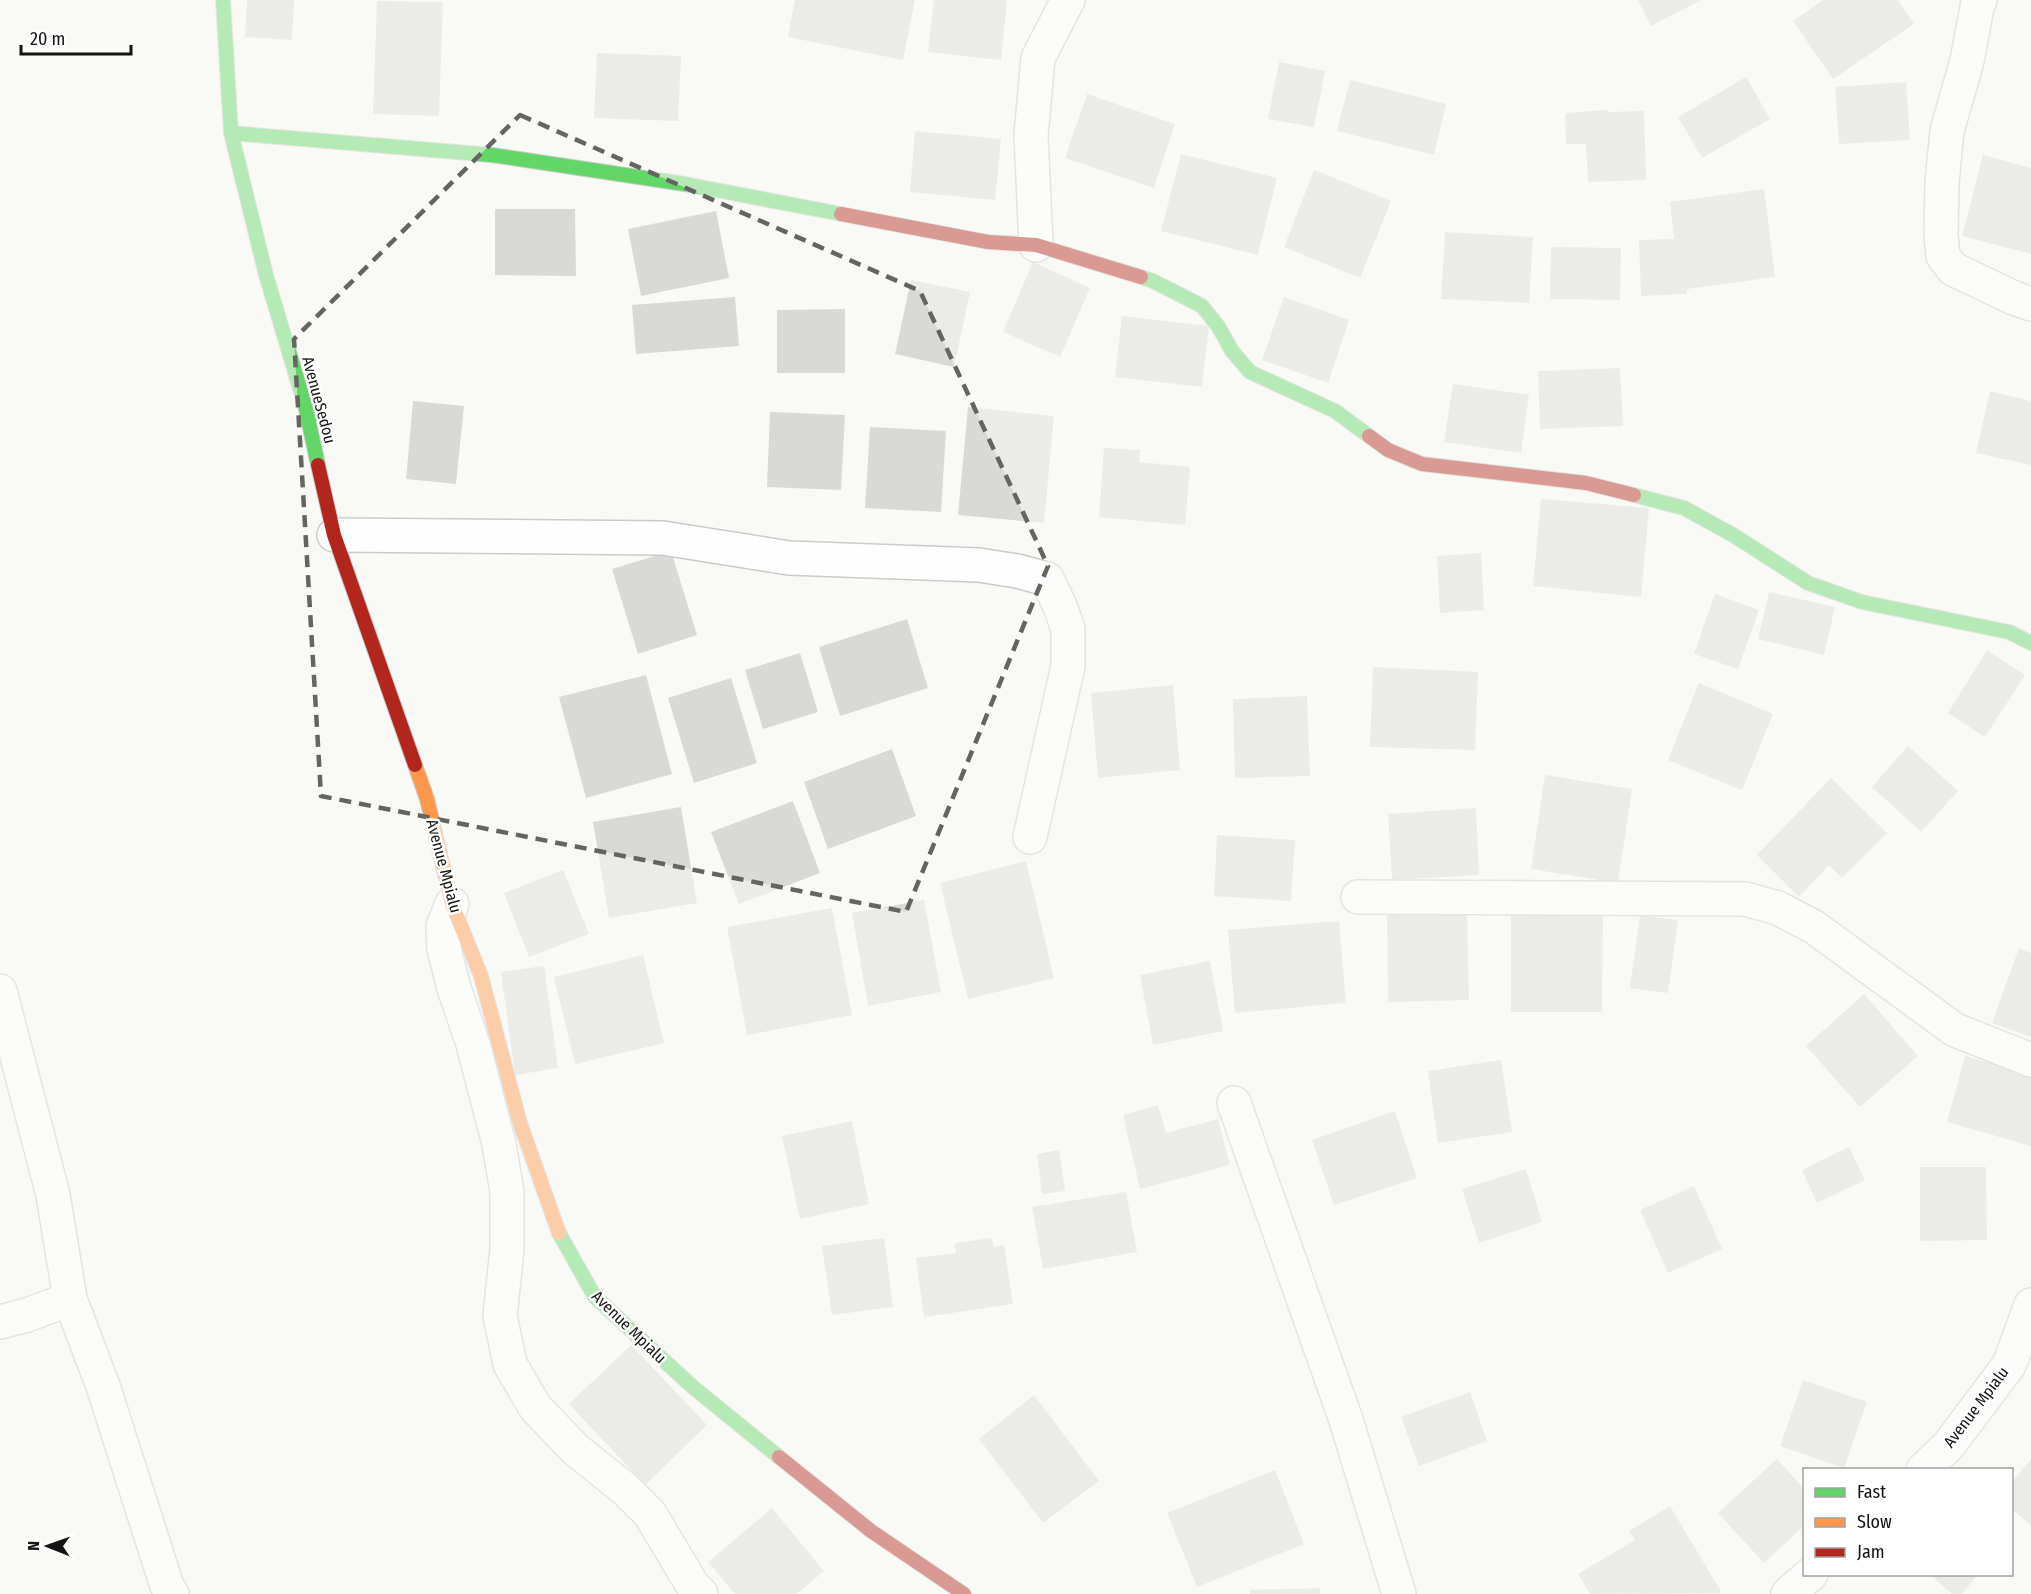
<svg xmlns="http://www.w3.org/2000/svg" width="2031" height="1594" font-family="'Fira Sans Condensed',sans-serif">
<rect width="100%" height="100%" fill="#f9faf6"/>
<g fill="#d9dad7">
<path d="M 247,0 L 294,0 L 292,40 L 245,37 Z"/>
<path d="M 795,0 L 915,0 L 903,60 L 788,37 Z"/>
<path d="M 934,0 L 1007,0 L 1001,60 L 928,52 Z"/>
<path d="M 1638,0 L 1701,0 L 1651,26 Z"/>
<path d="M 1823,0 L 1898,0 L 1914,24 L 1833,79 L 1793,21 Z"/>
<path d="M 377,1 L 443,2 L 439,116 L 373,114 Z"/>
<path d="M 597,53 L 681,56 L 678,121 L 594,118 Z"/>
<path d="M 1279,62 L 1325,71 L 1314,127 L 1268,119 Z"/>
<path d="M 1746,77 L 1770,119 L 1702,158 L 1678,117 Z"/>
<path d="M 1350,80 L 1446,104 L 1434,155 L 1337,131 Z"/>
<path d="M 1906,82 L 1910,140 L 1839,144 L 1835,87 Z"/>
<path d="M 1087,94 L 1175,124 L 1154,188 L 1065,158 Z"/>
<path d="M 1608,110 L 1608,112 L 1644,111 L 1646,180 L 1588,182 L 1586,144 L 1566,144 L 1565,113 Z"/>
<path d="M 915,131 L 1001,139 L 995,200 L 910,192 Z"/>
<path d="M 1181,154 L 1277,178 L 1258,255 L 1161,231 Z"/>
<path d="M 1983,155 L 2031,168 L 2031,254 L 1962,236 Z"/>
<path d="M 1314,170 L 1391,201 L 1360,278 L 1284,247 Z"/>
<path d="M 1764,189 L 1775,277 L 1687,289 L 1687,294 L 1641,296 L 1639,240 L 1674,239 L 1670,202 Z"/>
<path d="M 495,209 L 575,209 L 576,276 L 495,275 Z"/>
<path d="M 716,211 L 729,278 L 641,296 L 628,229 Z"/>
<path d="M 1445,232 L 1533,237 L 1529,303 L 1441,299 Z"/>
<path d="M 1551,247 L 1621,248 L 1620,300 L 1550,299 Z"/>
<path d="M 1033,262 L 1090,288 L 1060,357 L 1003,332 Z"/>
<path d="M 911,280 L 970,292 L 954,367 L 895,354 Z"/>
<path d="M 735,297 L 739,346 L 636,354 L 632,305 Z"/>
<path d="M 1284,297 L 1349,320 L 1328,383 L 1262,360 Z"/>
<path d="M 845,309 L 845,373 L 777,373 L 777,310 Z"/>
<path d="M 1122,316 L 1209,326 L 1202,387 L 1115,377 Z"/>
<path d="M 1620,368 L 1623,426 L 1540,429 L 1538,371 Z"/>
<path d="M 1453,384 L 1529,395 L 1521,453 L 1444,442 Z"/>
<path d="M 1990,391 L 2031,401 L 2031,465 L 1976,453 Z"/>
<path d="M 413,401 L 464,406 L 456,484 L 406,479 Z"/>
<path d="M 968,407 L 1054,416 L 1044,523 L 958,515 Z"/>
<path d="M 770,412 L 845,415 L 841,490 L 767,487 Z"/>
<path d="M 870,427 L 946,431 L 941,512 L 865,508 Z"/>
<path d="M 1104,448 L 1140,450 L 1139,462 L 1190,467 L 1185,525 L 1099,517 Z"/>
<path d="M 1541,499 L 1649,508 L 1641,597 L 1533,586 Z"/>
<path d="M 671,551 L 697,635 L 638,654 L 612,569 Z"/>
<path d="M 1481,553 L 1484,610 L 1440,613 L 1437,556 Z"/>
<path d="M 1769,592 L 1835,607 L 1824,655 L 1758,639 Z"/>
<path d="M 1715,594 L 1759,610 L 1738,669 L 1694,654 Z"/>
<path d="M 907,619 L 928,688 L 840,716 L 819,647 Z"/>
<path d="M 1987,650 L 2025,675 L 1985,737 L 1948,713 Z"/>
<path d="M 800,653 L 818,712 L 763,729 L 745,670 Z"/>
<path d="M 1373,667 L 1478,672 L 1475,750 L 1370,747 Z"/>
<path d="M 646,675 L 672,774 L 586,798 L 559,697 Z"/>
<path d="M 731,678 L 757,763 L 694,783 L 668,698 Z"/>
<path d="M 1699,683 L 1773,714 L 1742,790 L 1668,760 Z"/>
<path d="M 1173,685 L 1180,770 L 1098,778 L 1091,693 Z"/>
<path d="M 1307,696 L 1310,776 L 1235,778 L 1233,699 Z"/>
<path d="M 1908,746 L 1958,791 L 1921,832 L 1872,787 Z"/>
<path d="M 892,749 L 916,816 L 828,849 L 804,782 Z"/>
<path d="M 1545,775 L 1632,789 L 1618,883 L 1531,869 Z"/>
<path d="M 1831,778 L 1887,833 L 1842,878 L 1829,865 L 1799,897 L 1757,855 Z"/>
<path d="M 793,801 L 820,873 L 739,904 L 711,832 Z"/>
<path d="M 681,807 L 697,903 L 609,918 L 593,822 Z"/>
<path d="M 1476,808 L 1479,875 L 1392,880 L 1388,814 Z"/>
<path d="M 1217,835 L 1295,840 L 1291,901 L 1214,896 Z"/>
<path d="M 1026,861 L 1054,978 L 968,999 L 940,883 Z"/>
<path d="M 563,870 L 589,934 L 529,957 L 504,893 Z"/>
<path d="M 924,900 L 941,992 L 868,1006 L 852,913 Z"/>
<path d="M 832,908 L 852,1015 L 747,1035 L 727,927 Z"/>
<path d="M 1511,908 L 1603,908 L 1602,1012 L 1511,1012 Z"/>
<path d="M 1467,911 L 1469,1000 L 1388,1002 L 1387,912 Z"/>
<path d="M 1640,915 L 1678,920 L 1668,993 L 1630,988 Z"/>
<path d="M 1339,921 L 1346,1003 L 1235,1013 L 1228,930 Z"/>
<path d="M 2019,948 L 2031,953 L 2031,1037 L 1992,1023 Z"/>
<path d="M 643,955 L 664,1043 L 575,1064 L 554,977 Z"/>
<path d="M 1210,961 L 1223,1031 L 1153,1045 L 1140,975 Z"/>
<path d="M 544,966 L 558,1068 L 515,1075 L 501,972 Z"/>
<path d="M 1864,994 L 1918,1056 L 1860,1107 L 1806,1046 Z"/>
<path d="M 1965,1056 L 2031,1074 L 2031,1146 L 1947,1122 Z"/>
<path d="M 1501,1060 L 1512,1132 L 1438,1143 L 1428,1071 Z"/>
<path d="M 1158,1105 L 1166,1133 L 1218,1119 L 1230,1165 L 1140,1189 L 1123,1115 Z"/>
<path d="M 1395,1111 L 1417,1178 L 1334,1205 L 1312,1140 Z"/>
<path d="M 852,1121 L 869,1204 L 800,1219 L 782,1136 Z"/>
<path d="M 1849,1147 L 1865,1180 L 1817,1203 L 1802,1170 Z"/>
<path d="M 1059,1150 L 1065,1191 L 1042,1194 L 1037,1154 Z"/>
<path d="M 1920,1167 L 1986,1167 L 1987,1240 L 1920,1241 Z"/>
<path d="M 1526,1169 L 1542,1222 L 1479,1243 L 1462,1189 Z"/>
<path d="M 1694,1186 L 1722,1249 L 1668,1273 L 1640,1210 Z"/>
<path d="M 1126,1192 L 1137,1252 L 1043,1269 L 1032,1207 Z"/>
<path d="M 884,1238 L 893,1307 L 832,1315 L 822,1246 Z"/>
<path d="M 992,1238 L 994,1247 L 1004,1245 L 1013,1304 L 924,1317 L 916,1258 L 956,1253 L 954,1243 Z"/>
<path d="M 631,1345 L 707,1425 L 645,1485 L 569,1404 Z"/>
<path d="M 1803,1380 L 1867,1402 L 1844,1468 L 1780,1446 Z"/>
<path d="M 1470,1392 L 1487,1441 L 1419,1466 L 1401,1417 Z"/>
<path d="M 1034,1395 L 1099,1481 L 1043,1523 L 979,1439 Z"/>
<path d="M 1777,1459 L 1804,1489 L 1804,1526 L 1764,1563 L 1718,1513 Z"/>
<path d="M 2031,1459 L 2031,1526 L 2012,1509 L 2012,1482 Z"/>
<path d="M 1275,1470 L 1304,1544 L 1197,1587 L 1167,1513 Z"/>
<path d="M 1670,1506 L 1722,1593 L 1590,1594 L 1578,1574 L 1635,1540 L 1629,1531 Z"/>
<path d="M 772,1508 L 824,1571 L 797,1594 L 735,1594 L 708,1562 Z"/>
<path d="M 1929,1574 L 1978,1574 L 1962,1594 L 1952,1594 Z"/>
<path d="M 1320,1588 L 1320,1594 L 1250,1594 L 1250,1590 Z"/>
</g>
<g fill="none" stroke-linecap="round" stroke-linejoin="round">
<defs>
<g id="street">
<path d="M 1980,0 L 1977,7 L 1967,61 L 1947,131 L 1942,183 L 1941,235 L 1943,256 L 1953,269 L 2014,298 L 2031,304"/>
<path d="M 1036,245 L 1031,135 L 1038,58 L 1068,0"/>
<path d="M 334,535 L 663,538 L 789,558 L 979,565 L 1017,571 L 1047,579 L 1060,606 L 1068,629 L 1068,666 L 1030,837"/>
<path d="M 1358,897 L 1745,899 L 1778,908 L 1814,927 L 1955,1030 L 2031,1060"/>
<path d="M 452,904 L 443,926 L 444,949 L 454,988 L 473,1044 L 499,1144 L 507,1192 L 507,1249 L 500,1316 L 510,1364 L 535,1407 L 575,1449 L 625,1489 L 650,1514 L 693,1586 L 701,1594"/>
<path d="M 0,991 L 53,1195 L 70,1299 L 27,1315 L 0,1322"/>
<path d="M 1234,1103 L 1346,1420 L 1399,1594"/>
<path d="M 70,1299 L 103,1386 L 167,1586 L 172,1594"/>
<path d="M 1923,1470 L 1948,1446 L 2009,1365 L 2031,1305"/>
<path d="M 1788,1594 L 1811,1574"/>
</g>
<g id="fast">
<path d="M 223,0 L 231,133 L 266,275 L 306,409 L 318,465"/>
<path d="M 231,133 L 492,155 L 685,184 L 841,214"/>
<path d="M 1141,277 L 1153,281 L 1202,306 L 1218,326 L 1232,351 L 1250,372 L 1335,411 L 1369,436"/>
<path d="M 1634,495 L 1684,508 L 1733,535 L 1808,583 L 1862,602 L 2009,632 L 2031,643"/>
<path d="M 559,1233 L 595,1297 L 694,1388 L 779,1457"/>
</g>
<path id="slow" d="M 415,765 L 427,799 L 452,904 L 481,976 L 520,1123 L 559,1233"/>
<g id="jam">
<path d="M 841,214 L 988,242 L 1036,245 L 1141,277"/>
<path d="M 1369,436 L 1388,450 L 1422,464 L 1586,483 L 1634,495"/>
<path d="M 318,465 L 334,535 L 415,765"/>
<path d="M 779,1457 L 871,1531 L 964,1594"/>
</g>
</defs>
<use href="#street" stroke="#cbccc9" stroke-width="36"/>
<use href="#fast" stroke="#cbccc9" stroke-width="16"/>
<use href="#slow" stroke="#cbccc9" stroke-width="16"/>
<use href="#jam" stroke="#cbccc9" stroke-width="16"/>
<use href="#street" stroke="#fefefe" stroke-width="33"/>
<use href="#fast" stroke="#63d668" stroke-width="14"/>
<use href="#slow" stroke="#ff974d" stroke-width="14"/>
<use href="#jam" stroke="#b3261e" stroke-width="14"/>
</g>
<path d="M0 0H2031V1594H0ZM 520,115 L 920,291 L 1048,566 L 906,912 L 321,796 L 294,339 Z" fill="#f9faf6" fill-opacity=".55" fill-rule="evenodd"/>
<path fill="none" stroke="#646461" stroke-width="4.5" stroke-dasharray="12 8" stroke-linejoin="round" d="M 520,115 L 920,291 L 1048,566 L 906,912 L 321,796 L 294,339 Z"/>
<g text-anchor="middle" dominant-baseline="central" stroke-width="5" stroke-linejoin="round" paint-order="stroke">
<g font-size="16" fill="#131311" stroke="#fff">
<text transform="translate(319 400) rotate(75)">AvenueSedou</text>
<text transform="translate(444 866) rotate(75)">Avenue Mpialu</text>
<text transform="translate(629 1327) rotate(44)">Avenue Mpialu</text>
<text transform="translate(1976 1407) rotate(-53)">Avenue Mpialu</text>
</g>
</g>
<rect x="1803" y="1468" width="210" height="108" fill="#ffffff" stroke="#a1a1a0" stroke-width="1.5"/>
<rect x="1815" y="1488" width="30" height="9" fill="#63d668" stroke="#a1a1a0" stroke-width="1.5"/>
<text x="1857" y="1498" font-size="18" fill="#131311">Fast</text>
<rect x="1815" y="1518" width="30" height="9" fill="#ff974d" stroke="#a1a1a0" stroke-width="1.5"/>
<text x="1857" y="1528" font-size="18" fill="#131311">Slow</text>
<rect x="1815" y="1548" width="30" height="9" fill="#b3261e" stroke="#a1a1a0" stroke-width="1.5"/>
<text x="1857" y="1558" font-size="18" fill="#131311">Jam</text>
<g transform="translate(48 1546) rotate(271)" stroke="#ffffff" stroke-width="4.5" paint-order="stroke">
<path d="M0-4.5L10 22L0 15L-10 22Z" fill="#131311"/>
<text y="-9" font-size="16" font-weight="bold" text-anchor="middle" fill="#131311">N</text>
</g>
<path d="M21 45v9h110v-9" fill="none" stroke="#131311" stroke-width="3"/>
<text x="30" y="45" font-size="18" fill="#131311" stroke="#ffffff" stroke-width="4.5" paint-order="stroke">20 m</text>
</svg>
